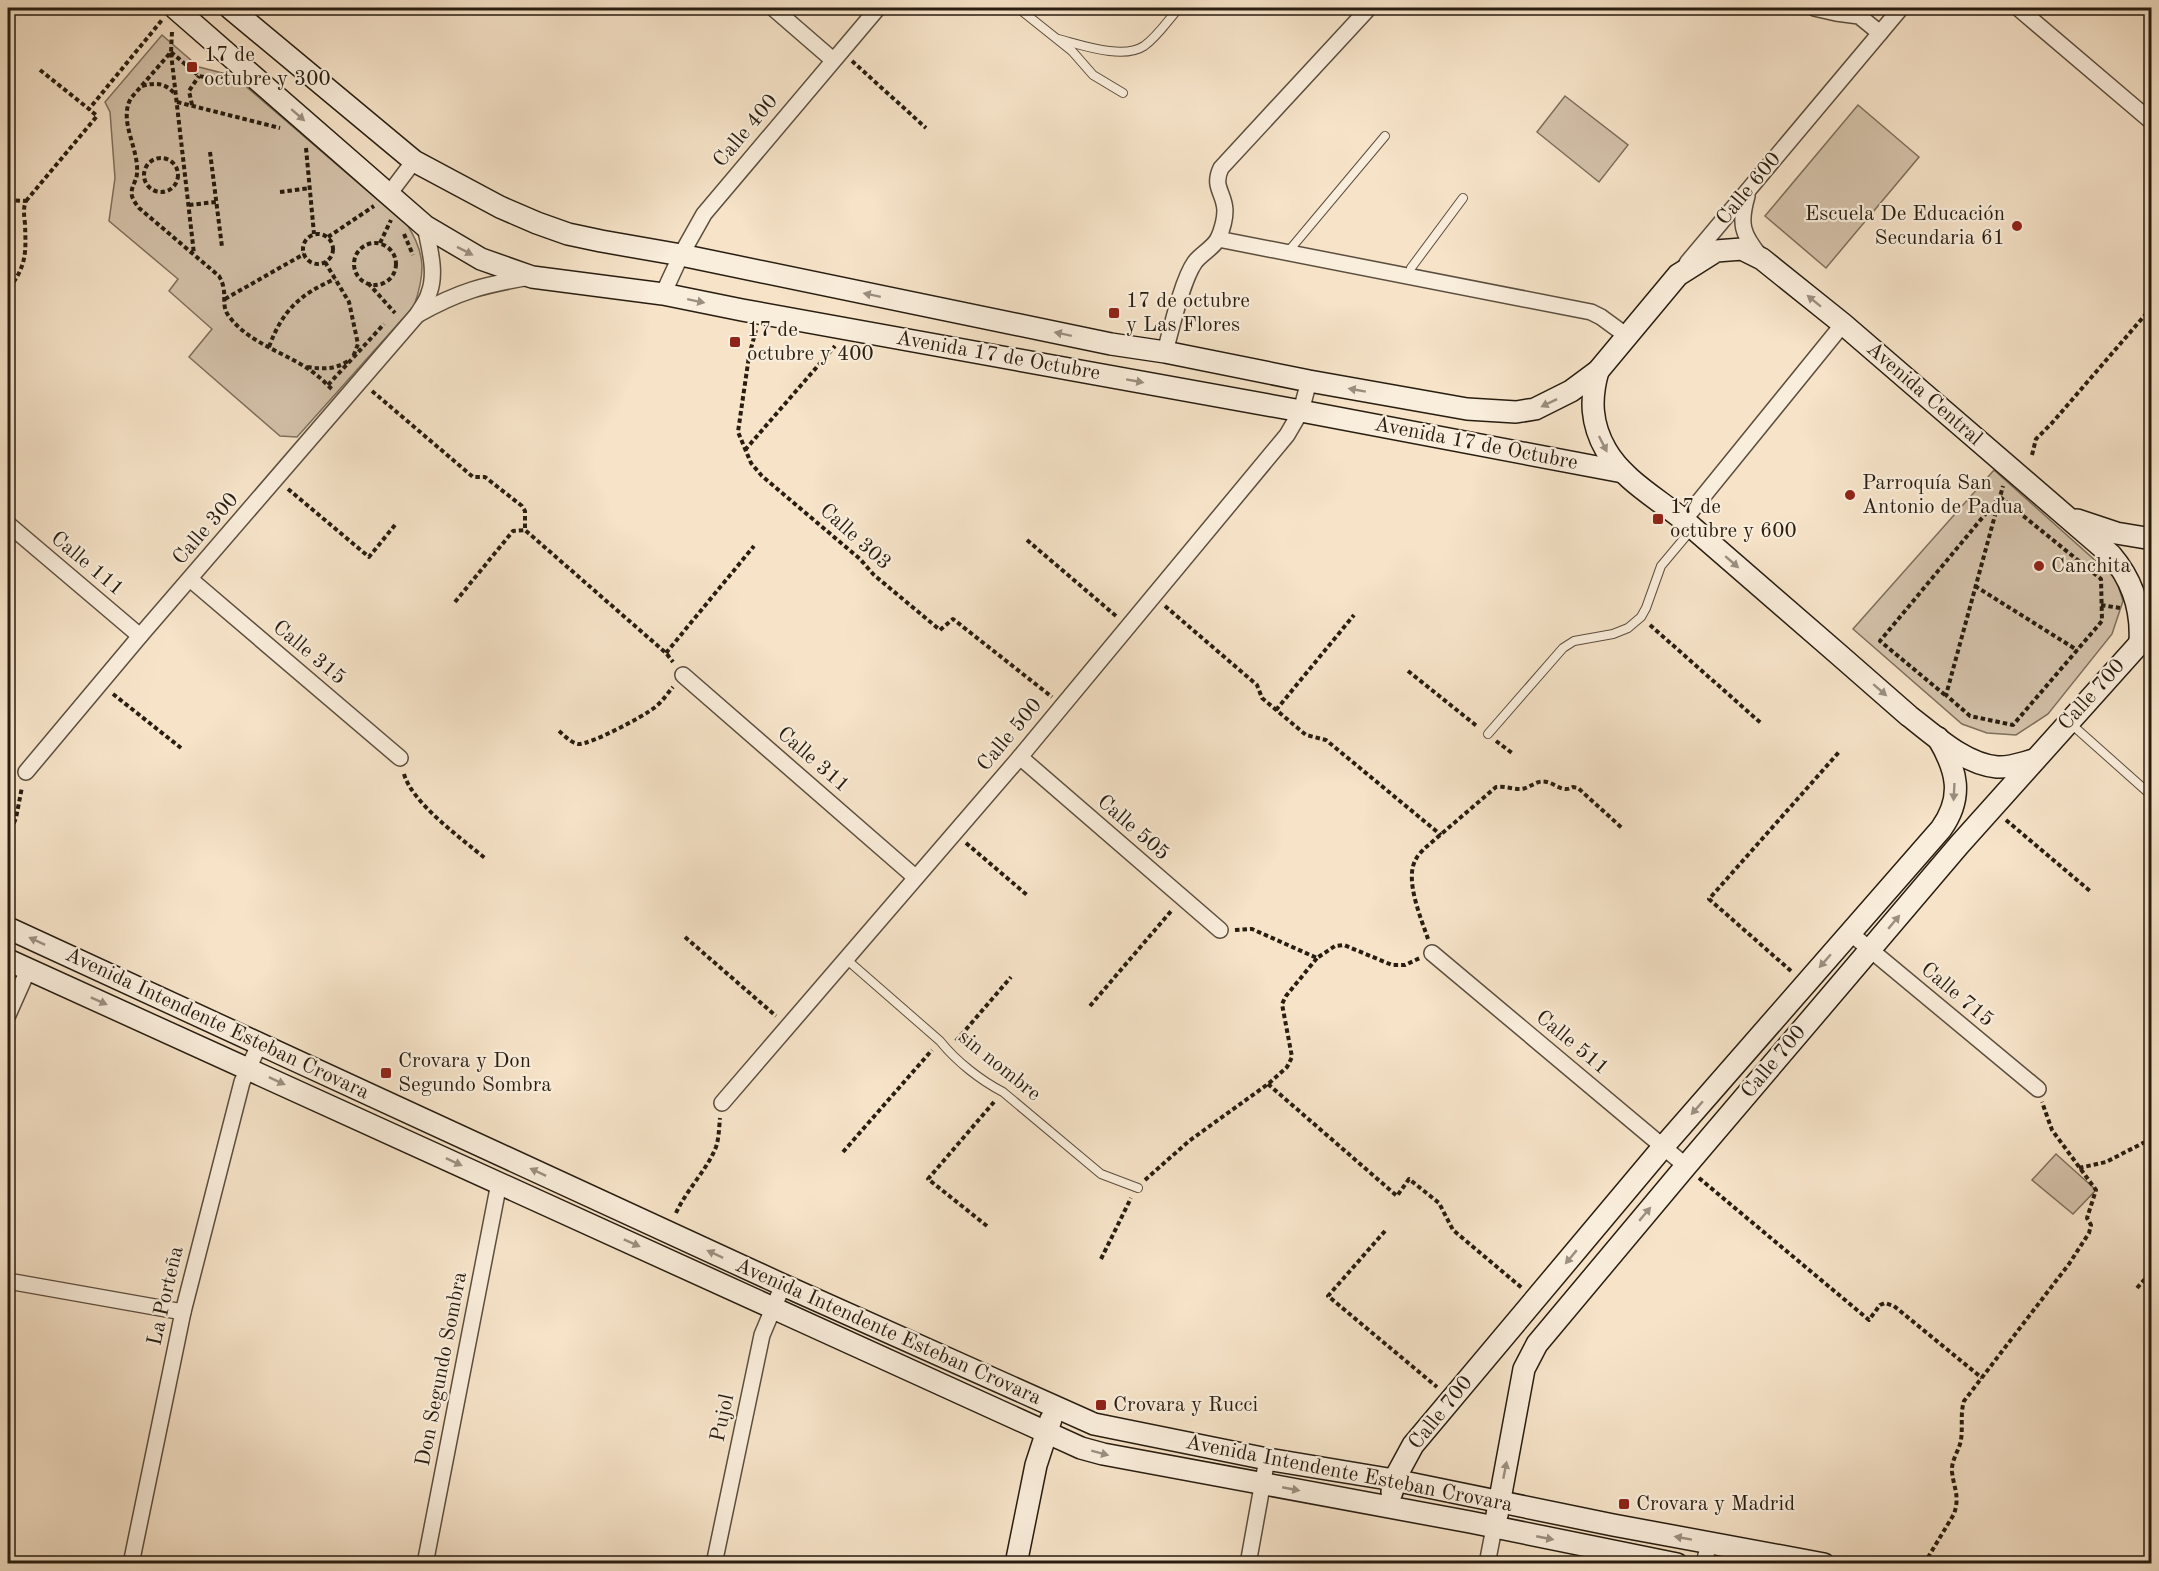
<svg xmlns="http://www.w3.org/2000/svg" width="2159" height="1571" font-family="'Old Standard TT',serif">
<rect width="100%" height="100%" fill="#f6e3c8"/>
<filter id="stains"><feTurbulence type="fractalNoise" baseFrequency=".00333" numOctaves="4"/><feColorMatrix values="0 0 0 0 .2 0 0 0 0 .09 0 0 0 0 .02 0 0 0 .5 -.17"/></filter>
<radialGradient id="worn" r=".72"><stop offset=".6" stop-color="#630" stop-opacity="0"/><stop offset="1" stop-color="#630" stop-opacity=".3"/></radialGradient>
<g fill="#d3c1a9" stroke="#7e6f5c" stroke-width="1.5">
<path d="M 162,35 L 199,67 L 234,76 L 408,226 C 426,255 425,274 414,306 L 297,437 L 280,436 L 189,357 L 212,329 L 169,291 L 178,279 L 109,221 L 115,178 L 110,112 L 105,102 Z"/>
<path d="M 1565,96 L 1628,145 L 1599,182 L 1537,132 Z"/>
<path d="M 1858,105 L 1919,157 L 1826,268 L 1765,216 Z"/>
<path d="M 1994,470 L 2116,579 L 2123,601 L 2112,634 L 2048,714 L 2016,735 L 1987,733 L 1962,724 L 1853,629 Z"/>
<path d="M 2056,1154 L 2096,1190 L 2073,1214 L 2032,1180 Z"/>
</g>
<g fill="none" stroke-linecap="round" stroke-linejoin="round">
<defs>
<g id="lane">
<path d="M 1018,8 L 1072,51 L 1093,75 L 1123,93"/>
<path d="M 1058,39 C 1082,45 1123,60 1144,46 C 1158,36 1168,20 1179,8"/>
<path d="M 1287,253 L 1385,136"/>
<path d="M 1410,277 L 1411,268 L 1463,198"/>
<path d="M 2070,723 L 2152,796"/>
<path d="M 1488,734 L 1563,648 L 1574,641 L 1613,634 L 1628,628 L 1641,617 L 1646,608 L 1661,566 L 1692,529"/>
<path d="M 846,959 L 940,1041 C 956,1061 980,1080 1003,1092 L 1101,1174 L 1138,1188"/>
</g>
<g id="street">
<path d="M 773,8 L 833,60"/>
<path d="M 1814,8 L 1836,13 L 1859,16 L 1880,33"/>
<path d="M 2018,8 L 2152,122"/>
<path d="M 389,194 L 414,161"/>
<path d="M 1747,196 C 1739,224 1742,234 1760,256"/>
<path d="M 1218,239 C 1222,230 1225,220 1225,210 C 1224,192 1212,187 1221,168 L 1369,8"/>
<path d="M 1687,263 L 1901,8"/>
<path d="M 663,294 L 681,255 L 704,214 L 878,8"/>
<path d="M 417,315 C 459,291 484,285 530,277"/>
<path d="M 1165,352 C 1171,330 1182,280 1195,262 C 1202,253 1212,249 1218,239 L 1591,312 L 1601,317 L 1627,336"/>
<path d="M 1684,520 L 1843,324"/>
<path d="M 8,524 L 140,636"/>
<path d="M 190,579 L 400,758"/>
<path d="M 683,675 L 915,877"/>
<path d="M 1020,757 L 1220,930"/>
<path d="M 26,772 L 140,636 L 417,315 C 421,308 427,301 429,293 C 437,272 429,247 425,226"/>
<path d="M 1849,932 L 2038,1089"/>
<path d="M 1432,953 L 1686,1166"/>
<path d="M 8,1015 L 28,970"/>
<path d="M 722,1103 L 1020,757 L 1287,435 L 1301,411 L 1309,381"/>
<path d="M 8,1281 L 183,1312"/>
<path d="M 131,1564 L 183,1312 L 242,1082 L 260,1043"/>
<path d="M 425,1564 L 499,1183"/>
<path d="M 714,1564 L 762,1335 L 783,1285"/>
<path d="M 1248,1564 L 1267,1459"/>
<path d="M 1487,1564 L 1494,1528"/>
<path d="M 1704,1564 L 1709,1542"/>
</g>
<g id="secondary">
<path d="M 175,8 L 425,226 L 481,259 L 532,277 L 663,294 L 742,310 L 1301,411 L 1623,472"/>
<path d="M 230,8 L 414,161 L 500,207 L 537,223 L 568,234 L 601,241 L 681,255 L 1111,344 L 1165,352 L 1309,381 L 1467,409 L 1516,412 L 1535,409 L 1571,391 L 1598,371 L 1678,275 L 1716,251 L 1742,249 L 1762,259 L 1843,324 L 2111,555 C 2133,581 2142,609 2140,642"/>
<path d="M 1598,371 C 1590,399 1591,424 1606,450 C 1623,480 1660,500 1686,522 C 1761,587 1835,651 1909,716 C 1934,735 1964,764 1997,767 C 2010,768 2022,763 2034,760"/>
<path d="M 2077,520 L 2116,533 L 2152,539"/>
<path d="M 8,928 L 783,1285 L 1094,1424 L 1267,1459 L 1394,1480 L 1613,1525 L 1824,1564"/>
<path d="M 8,960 L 1081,1448 L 1103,1454 L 1470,1522 L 1677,1564"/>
<path d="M 1392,1492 L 1394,1480 L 1413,1445 L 1663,1147 L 1941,829 C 1964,797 1957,770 1938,738"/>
<path d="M 1497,1515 L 1524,1369 L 1537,1344 L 1686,1166 L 1959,845 L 2149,633"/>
<path d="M 1016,1564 L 1036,1465 L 1051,1419"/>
</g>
</defs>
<use href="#lane" stroke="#5c4e3e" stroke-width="10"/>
<use href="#street" stroke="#5c4e3e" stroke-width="18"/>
<use href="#secondary" stroke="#281d10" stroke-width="24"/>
<g stroke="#281d10" stroke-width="4" stroke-dasharray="4.5 3" stroke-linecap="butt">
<path d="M 172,32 L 171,52 L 131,98 C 118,121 139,148 137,173 C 137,181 130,187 132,196 C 133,200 136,204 139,208 L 219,276 C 229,293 220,303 228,315 C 250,346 291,353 319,377 C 324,381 328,386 333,390"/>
<path d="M 171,52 L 199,76 L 229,82"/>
<path d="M 171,53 L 194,254"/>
<path d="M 852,61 L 926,128"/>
<path d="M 40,70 L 89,109 L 162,20"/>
<path d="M 142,86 C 157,82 165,83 175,94"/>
<path d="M 177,102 L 280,128"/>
<path d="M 192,105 L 189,91 L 199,76"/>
<path d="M 306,148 L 314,234"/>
<path d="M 210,152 L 222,247"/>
<circle cx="161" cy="175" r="17"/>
<path d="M 280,192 L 310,188"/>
<path d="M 8,200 L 26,201 C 23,208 24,215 25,224 C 26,253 27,265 8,290"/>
<path d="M 26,201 L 97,116 L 89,109"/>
<path d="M 189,205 L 216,202"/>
<path d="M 404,234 L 413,255"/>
<circle cx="318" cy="249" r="15"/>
<path d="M 328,237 L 374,206"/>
<path d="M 380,243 L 391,220"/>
<circle cx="375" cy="264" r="21"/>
<path d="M 325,262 L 349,302 L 358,344 L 353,357"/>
<path d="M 368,283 L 395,313"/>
<path d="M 225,299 L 304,254"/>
<path d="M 756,330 L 749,356 L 738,432 L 751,463 L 762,476 L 860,559 L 874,575 L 940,630 L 953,619 L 1052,697"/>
<path d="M 269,347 C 282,311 300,294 335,279"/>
<path d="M 307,367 C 323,369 334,370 348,361"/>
<path d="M 328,385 L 384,324"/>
<path d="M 372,391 L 473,477 L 485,477 L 522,506 L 525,511 L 525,530 L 666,653 L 673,662"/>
<path d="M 745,450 L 835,346"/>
<path d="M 2032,455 L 2036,439 L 2052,423 L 2152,307"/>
<path d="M 288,489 L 369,557 L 395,525"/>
<path d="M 2000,497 L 2101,579 L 2102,621 L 2013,725 L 1970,716 L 1946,695 L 2003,486"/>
<path d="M 1027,540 L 1116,616"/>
<path d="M 1975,586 L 2077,650"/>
<path d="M 455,602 L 513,531 L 525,530"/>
<path d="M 2101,605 L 2120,608"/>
<path d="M 1165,606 L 1257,685 L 1262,698 L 1306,735 L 1326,740 L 1441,835"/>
<path d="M 1650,625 L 1762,724"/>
<path d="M 666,653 L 754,546"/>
<path d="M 1408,671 L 1478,727"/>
<path d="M 113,694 L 181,748"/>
<path d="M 1945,695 L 1880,641 L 1997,500"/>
<path d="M 1276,710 L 1354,615"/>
<path d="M 559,731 C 564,735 571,743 578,744 C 590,745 644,716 654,708 C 662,702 667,694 673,687"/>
<path d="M 1496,741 L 1512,753"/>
<path d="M 404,774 C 412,803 462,839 486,859"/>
<path d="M 2006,820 L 2090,891"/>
<path d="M 8,837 L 16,818 L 22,787"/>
<path d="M 966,843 L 1027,895"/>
<path d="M 1235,930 L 1252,929 L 1317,958 L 1335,946 L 1344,945 L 1392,965 L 1405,965 L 1420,958"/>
<path d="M 685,937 L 776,1016"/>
<path d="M 1428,939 C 1421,918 1404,879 1416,859 C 1418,855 1422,851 1425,848 L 1496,787 C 1505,786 1512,789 1520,789 C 1530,789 1536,779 1547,782 C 1556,784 1563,793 1573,787 L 1578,788 L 1622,828"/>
<path d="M 1791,971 L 1709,899 L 1839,752"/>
<path d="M 1090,1006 L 1172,910"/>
<path d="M 956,1041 L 1011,977"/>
<path d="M 1268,1084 L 1397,1196 L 1409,1179 L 1439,1203 L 1453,1230 L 1522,1288"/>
<path d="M 843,1152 L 932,1050"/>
<path d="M 2079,1168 L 2106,1162 L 2143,1143 L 2152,1141"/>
<path d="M 1699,1178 L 1869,1320 L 1880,1305 L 1885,1303 L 1894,1306 L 1982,1378"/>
<path d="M 1145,1180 L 1189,1141 L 1268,1084 L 1287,1067 L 1292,1057 L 1282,1004 L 1286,996 L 1317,958"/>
<path d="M 676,1213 C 687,1189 707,1170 716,1147 C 719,1138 719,1128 720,1118"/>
<path d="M 987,1226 L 928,1179 L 994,1102"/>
<path d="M 1385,1231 L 1328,1296 L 1437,1387"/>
<path d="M 1101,1259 L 1131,1198"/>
<path d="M 2137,1288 L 2152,1271"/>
<path d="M 1924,1564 L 1954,1514 C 1960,1496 1954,1489 1952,1472 C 1951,1460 1959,1451 1961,1440 C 1963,1427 1960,1414 1964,1401 L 2069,1264 L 2089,1233 L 2091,1225 L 2087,1218 L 2096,1190 L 2052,1130 L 2042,1102"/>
</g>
<use href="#lane" stroke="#f9eddb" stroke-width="8"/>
<use href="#street" stroke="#f9eddb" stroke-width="15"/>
<use href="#secondary" stroke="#f9eddb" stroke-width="21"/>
</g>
<defs><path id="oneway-solid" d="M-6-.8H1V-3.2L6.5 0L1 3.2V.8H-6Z" transform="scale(1.5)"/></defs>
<g fill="#9b8f80">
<use href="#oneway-solid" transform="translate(298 115) rotate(41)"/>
<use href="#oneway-solid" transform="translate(465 251) rotate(27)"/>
<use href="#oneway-solid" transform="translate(872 295) rotate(-168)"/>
<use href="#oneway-solid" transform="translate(696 301) rotate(12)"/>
<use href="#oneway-solid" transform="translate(1814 301) rotate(-141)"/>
<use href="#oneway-solid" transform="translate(1063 334) rotate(-168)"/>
<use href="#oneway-solid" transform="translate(1135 381) rotate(10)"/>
<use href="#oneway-solid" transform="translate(1357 390) rotate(-170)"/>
<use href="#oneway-solid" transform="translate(1549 403) rotate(154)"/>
<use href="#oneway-solid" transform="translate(1603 444) rotate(63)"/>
<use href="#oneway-solid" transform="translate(1732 562) rotate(41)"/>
<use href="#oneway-solid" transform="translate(1880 690) rotate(41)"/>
<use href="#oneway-solid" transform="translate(1954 792) rotate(93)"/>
<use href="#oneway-solid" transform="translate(1894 922) rotate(-50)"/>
<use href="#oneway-solid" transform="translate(37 941) rotate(-155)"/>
<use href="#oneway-solid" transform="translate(1825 961) rotate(131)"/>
<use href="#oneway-solid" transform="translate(99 1001) rotate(24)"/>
<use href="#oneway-solid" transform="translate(277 1081) rotate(25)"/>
<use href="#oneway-solid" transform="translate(1697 1108) rotate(131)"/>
<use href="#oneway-solid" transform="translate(454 1162) rotate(25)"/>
<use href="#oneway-solid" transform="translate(538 1172) rotate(-155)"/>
<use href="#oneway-solid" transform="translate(1645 1214) rotate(-50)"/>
<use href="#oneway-solid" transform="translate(632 1243) rotate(24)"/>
<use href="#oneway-solid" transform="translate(715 1254) rotate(-155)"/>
<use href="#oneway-solid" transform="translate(1571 1257) rotate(130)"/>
<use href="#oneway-solid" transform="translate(1100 1453) rotate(15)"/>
<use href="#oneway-solid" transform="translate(1505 1470) rotate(-79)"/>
<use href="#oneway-solid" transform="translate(1291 1489) rotate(11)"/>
<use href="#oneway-solid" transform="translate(1545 1538) rotate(11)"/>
<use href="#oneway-solid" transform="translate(1683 1538) rotate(-170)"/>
</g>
<g fill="#8f2418" stroke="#f9eddb" stroke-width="2">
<rect x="186" y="61" width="12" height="12" rx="3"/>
<circle cx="2017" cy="226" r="6"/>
<rect x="1108" y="307" width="12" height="12" rx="3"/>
<rect x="729" y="336" width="12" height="12" rx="3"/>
<circle cx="1850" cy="495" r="6"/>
<rect x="1652" y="513" width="12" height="12" rx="3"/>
<circle cx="2039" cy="566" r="6"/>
<rect x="380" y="1067" width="12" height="12" rx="3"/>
<rect x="1095" y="1399" width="12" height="12" rx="3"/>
<rect x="1618" y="1498" width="12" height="12" rx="3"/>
</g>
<g text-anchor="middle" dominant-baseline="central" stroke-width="4.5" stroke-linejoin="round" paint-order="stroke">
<g font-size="21" fill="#281d10" stroke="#f9eddb" text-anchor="start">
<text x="204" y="55">17 de<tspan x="204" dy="24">octubre y 300</tspan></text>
<text x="2005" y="214" text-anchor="end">Escuela De Educación<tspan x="2005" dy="24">Secundaria 61</tspan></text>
<text x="1126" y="301">17 de octubre<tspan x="1126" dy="24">y Las Flores</tspan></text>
<text x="747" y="330">17 de<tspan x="747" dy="24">octubre y 400</tspan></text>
<text x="1862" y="483">Parroquía San<tspan x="1862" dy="24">Antonio de Padua</tspan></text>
<text x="1670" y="507">17 de<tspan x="1670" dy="24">octubre y 600</tspan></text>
<text x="2051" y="566">Canchita</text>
<text x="398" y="1061">Crovara y Don<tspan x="398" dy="24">Segundo Sombra</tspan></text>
<text x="1113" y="1405">Crovara y Rucci</text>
<text x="1636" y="1504">Crovara y Madrid</text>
</g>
<g font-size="21" fill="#281d10" stroke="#f9eddb">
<text transform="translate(746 131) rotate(-50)">Calle 400</text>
<text transform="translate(1749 189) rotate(-50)">Calle 600</text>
<text transform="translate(998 356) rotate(10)">Avenida 17 de Octubre</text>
<text transform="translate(1924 394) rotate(41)">Avenida Central</text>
<text transform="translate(1476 444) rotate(11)">Avenida 17 de Octubre</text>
<text transform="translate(206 529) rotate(-49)">Calle 300</text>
<text transform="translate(855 537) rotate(42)">Calle 303</text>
<text transform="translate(87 564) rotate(40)">Calle 111</text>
<text transform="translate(309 653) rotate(40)">Calle 315</text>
<text transform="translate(2092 695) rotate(-48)">Calle 700</text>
<text transform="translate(1010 735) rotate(-50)">Calle 500</text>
<text transform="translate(813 760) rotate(41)">Calle 311</text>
<text transform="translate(1133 828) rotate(41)">Calle 505</text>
<text transform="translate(1957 995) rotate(40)">Calle 715</text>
<text transform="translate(217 1024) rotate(25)">Avenida Intendente Esteban Crovara</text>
<text transform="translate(1572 1043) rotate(40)">Calle 511</text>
<text transform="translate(1774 1062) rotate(-50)">Calle 700</text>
<text transform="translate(999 1066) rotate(39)">sin nombre</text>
<text transform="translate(166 1296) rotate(-77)">La Porteña</text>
<text transform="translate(888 1332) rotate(24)">Avenida Intendente Esteban Crovara</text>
<text transform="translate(442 1369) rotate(-79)">Don Segundo Sombra</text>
<text transform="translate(1441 1413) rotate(-51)">Calle 700</text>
<text transform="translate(723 1418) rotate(-78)">Pujol</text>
<text transform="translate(1349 1474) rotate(11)">Avenida Intendente Esteban Crovara</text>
</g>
</g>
<rect width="2159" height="1571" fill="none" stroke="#f6e3c8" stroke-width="30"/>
<rect x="9" y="9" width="2141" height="1553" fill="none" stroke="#281d10" stroke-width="3"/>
<rect x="15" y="15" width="2129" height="1541" fill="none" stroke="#281d10" stroke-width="1.5"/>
<rect width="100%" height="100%" filter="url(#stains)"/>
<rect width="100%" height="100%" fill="url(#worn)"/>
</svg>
